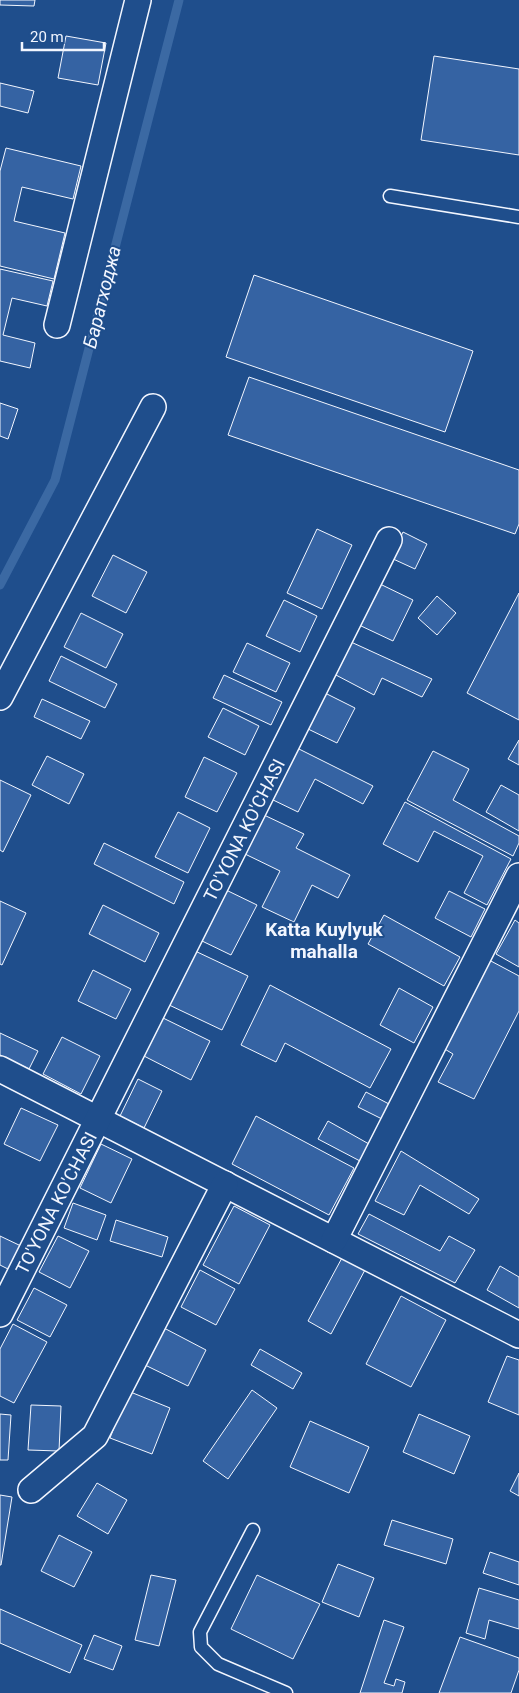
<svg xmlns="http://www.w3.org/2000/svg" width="519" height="1693" font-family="Roboto,sans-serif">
<rect width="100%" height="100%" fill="#1f4e8c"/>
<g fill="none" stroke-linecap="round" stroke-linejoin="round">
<path stroke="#3b69a3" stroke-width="9" d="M 0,585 L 55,480 L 179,0"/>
</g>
<g fill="#3563a3" stroke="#f2f6ff">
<path d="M 0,0 L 35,0 L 34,6 L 0,5 Z"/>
<path d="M 66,36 L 106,43 L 98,85 L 58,78 Z"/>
<path d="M 434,56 L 519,69 L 519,155 L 421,140 Z"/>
<path d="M 0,83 L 34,91 L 28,113 L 0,106 Z"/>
<path d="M 6,148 L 81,166 L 73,199 L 22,187 L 14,221 L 65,233 L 54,279 L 0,266 L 0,171 Z"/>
<path d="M 0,269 L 53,281 L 47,306 L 12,298 L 3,335 L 35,343 L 30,368 L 0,361 Z"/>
<path d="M 254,275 L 473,351 L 445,432 L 226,357 Z"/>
<path d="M 249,377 L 519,470 L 519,524 L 515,534 L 228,435 Z"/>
<path d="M 0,403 L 18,409 L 8,439 L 0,436 Z"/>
<path d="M 317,529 L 352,545 L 322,609 L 287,593 Z"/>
<path d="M 403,532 L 427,544 L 415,569 L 391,558 Z"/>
<path d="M 113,555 L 147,572 L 126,613 L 92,596 Z"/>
<path d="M 380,584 L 413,600 L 393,641 L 359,625 Z"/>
<path d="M 519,593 L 519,720 L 467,693 Z"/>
<path d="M 437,596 L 456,613 L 437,635 L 418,618 Z"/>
<path d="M 284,600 L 317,616 L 300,652 L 266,636 Z"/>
<path d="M 81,613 L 123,634 L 106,668 L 64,647 Z"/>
<path d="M 351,642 L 432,679 L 422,697 L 382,678 L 374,695 L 334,674 Z"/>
<path d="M 247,643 L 290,663 L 276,692 L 233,672 Z"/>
<path d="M 61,656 L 117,684 L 105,708 L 49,681 Z"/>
<path d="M 224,675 L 282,702 L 271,725 L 213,698 Z"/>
<path d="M 323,692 L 355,708 L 337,743 L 306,728 Z"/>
<path d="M 42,699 L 90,721 L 81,739 L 34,717 Z"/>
<path d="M 223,708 L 259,726 L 245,755 L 208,737 Z"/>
<path d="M 519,740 L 519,765 L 508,759 Z"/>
<path d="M 295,747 L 373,786 L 363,804 L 315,779 L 298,812 L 269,798 Z"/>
<path d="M 433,751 L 469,769 L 453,800 L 519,836 L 519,843 L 513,856 L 407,800 Z"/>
<path d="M 47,756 L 84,774 L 69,804 L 32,785 Z"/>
<path d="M 204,757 L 237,773 L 217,812 L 185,797 Z"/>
<path d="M 0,780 L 31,795 L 3,852 L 0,850 Z"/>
<path d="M 501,785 L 519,795 L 519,831 L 486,812 Z"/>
<path d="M 405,802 L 511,859 L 487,905 L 464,893 L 483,856 L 434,831 L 418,862 L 383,844 Z"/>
<path d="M 178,812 L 210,828 L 188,873 L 155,857 Z"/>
<path d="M 264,815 L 304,834 L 296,848 L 350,875 L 338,898 L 312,885 L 294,922 L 262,907 L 280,871 L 245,854 Z"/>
<path d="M 104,843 L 184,882 L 174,904 L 94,864 Z"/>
<path d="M 224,889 L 257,905 L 231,955 L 200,940 Z"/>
<path d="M 449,891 L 485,909 L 471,937 L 435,918 Z"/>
<path d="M 0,901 L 26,913 L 2,965 L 0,964 Z"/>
<path d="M 103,905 L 159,933 L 145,962 L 89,934 Z"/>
<path d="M 384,915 L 460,957 L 444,986 L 368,944 Z"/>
<path d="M 515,920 L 519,923 L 519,967 L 496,954 Z"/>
<path d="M 193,950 L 248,976 L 222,1030 L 167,1004 Z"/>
<path d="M 489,960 L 519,976 L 519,1011 L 474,1099 L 438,1082 L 453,1054 L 443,1048 Z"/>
<path d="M 93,970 L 131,989 L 116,1019 L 78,1001 Z"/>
<path d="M 270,985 L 391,1049 L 370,1088 L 285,1043 L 276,1062 L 241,1045 Z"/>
<path d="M 399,988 L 433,1007 L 414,1043 L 380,1025 Z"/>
<path d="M 161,1017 L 210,1041 L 191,1080 L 142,1055 Z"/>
<path d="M 0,1033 L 38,1051 L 29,1069 L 0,1055 Z"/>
<path d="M 62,1037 L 100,1056 L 81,1094 L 43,1074 Z"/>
<path d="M 138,1079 L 162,1091 L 144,1128 L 120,1116 Z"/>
<path d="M 366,1092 L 389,1104 L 382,1119 L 358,1107 Z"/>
<path d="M 21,1108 L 58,1125 L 40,1161 L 4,1144 Z"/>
<path d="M 256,1116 L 354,1168 L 329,1215 L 232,1164 Z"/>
<path d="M 328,1121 L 369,1144 L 360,1161 L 318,1139 Z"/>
<path d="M 101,1144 L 132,1159 L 111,1203 L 80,1188 Z"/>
<path d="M 401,1151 L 479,1199 L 469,1214 L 420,1185 L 404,1215 L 375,1201 Z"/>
<path d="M 73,1203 L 106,1215 L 97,1240 L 64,1228 Z"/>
<path d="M 234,1206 L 270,1225 L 239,1284 L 203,1265 Z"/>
<path d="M 369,1214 L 440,1251 L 449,1236 L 475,1250 L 455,1283 L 358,1234 Z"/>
<path d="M 116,1220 L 168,1237 L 162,1257 L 110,1241 Z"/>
<path d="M 0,1236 L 21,1246 L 10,1270 L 0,1265 Z"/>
<path d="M 58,1236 L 89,1251 L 70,1288 L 39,1272 Z"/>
<path d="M 343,1256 L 366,1268 L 331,1334 L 308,1321 Z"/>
<path d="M 500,1266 L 519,1277 L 519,1308 L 487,1290 Z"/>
<path d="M 200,1270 L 235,1289 L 216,1325 L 181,1307 Z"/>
<path d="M 34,1288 L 67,1305 L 50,1337 L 17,1320 Z"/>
<path d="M 401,1296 L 446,1320 L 411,1387 L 366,1364 Z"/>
<path d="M 13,1324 L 47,1342 L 14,1403 L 0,1396 L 0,1349 Z"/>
<path d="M 164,1328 L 206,1350 L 188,1386 L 145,1365 Z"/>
<path d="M 260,1349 L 302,1373 L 293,1389 L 251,1365 Z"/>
<path d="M 507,1356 L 519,1360 L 519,1415 L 488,1402 Z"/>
<path d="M 252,1390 L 277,1408 L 228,1479 L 203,1461 Z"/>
<path d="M 128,1391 L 170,1408 L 152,1454 L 110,1438 Z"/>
<path d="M 31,1405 L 61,1406 L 59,1451 L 28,1450 Z"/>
<path d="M 0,1414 L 11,1415 L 8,1460 L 0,1460 Z"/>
<path d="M 419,1414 L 470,1436 L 454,1474 L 403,1452 Z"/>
<path d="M 310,1421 L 369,1447 L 349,1493 L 290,1467 Z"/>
<path d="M 519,1473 L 519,1496 L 510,1491 Z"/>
<path d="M 97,1483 L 127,1500 L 108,1534 L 77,1516 Z"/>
<path d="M 0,1495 L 12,1497 L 1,1565 L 0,1565 Z"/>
<path d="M 392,1520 L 453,1539 L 446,1564 L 384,1545 Z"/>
<path d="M 59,1535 L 92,1552 L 74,1587 L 41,1571 Z"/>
<path d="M 490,1552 L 519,1562 L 519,1585 L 483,1573 Z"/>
<path d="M 338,1564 L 374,1578 L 359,1617 L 322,1602 Z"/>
<path d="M 151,1575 L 176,1580 L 159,1646 L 135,1640 Z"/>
<path d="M 257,1575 L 320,1604 L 293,1659 L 231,1629 Z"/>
<path d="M 479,1588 L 519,1600 L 519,1629 L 489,1620 L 485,1639 L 466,1633 Z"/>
<path d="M 0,1609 L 82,1645 L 70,1673 L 0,1643 Z"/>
<path d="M 384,1620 L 404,1627 L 384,1683 L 394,1686 L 396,1679 L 405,1682 L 402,1693 L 360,1693 Z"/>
<path d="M 94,1635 L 122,1646 L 113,1670 L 84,1659 Z"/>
<path d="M 460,1637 L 519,1658 L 519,1670 L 511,1693 L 439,1693 Z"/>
</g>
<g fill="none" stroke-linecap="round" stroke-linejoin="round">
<defs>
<g id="service">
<path d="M 390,196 L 519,217"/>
<path d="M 253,1530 L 200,1632 L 201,1647 L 218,1664 L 286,1693"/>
</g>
<g id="minor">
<path d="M 57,325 L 138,0"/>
<path d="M 0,697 L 153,407"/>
<path d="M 0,1069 L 519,1335"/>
<path d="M 334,1240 L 519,876"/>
<path d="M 0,1314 L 389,540"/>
<path d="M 31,1490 L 95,1436 L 225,1184"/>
</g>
</defs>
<use href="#service" stroke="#f2f6ff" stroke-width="15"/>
<use href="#minor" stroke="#f2f6ff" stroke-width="28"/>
<use href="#service" stroke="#1f4e8c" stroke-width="12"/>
<use href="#minor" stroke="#1f4e8c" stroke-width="25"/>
</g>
<g text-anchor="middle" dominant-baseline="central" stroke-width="4" stroke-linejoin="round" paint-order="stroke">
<g font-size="18" fill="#f2f6ff" stroke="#1f4e8c">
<text transform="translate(244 830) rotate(-63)">TO'YONA KO'CHASI</text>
<text transform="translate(56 1203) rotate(-63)">TO'YONA KO'CHASI</text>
</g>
<g font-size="19" font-style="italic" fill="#f2f6ff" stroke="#1f4e8c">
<text transform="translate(102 297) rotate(-76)">Баратходжа</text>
</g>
<g font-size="19" font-weight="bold" fill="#f2f6ff" stroke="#1f4e8c">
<text x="324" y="929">Katta Kuylyuk<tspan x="324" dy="22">mahalla</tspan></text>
</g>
</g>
<path d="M22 42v8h82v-8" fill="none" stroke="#f2f6ff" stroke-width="2.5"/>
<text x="30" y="42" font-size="15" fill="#f2f6ff" stroke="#1f4e8c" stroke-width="4" paint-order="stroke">20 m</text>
</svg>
